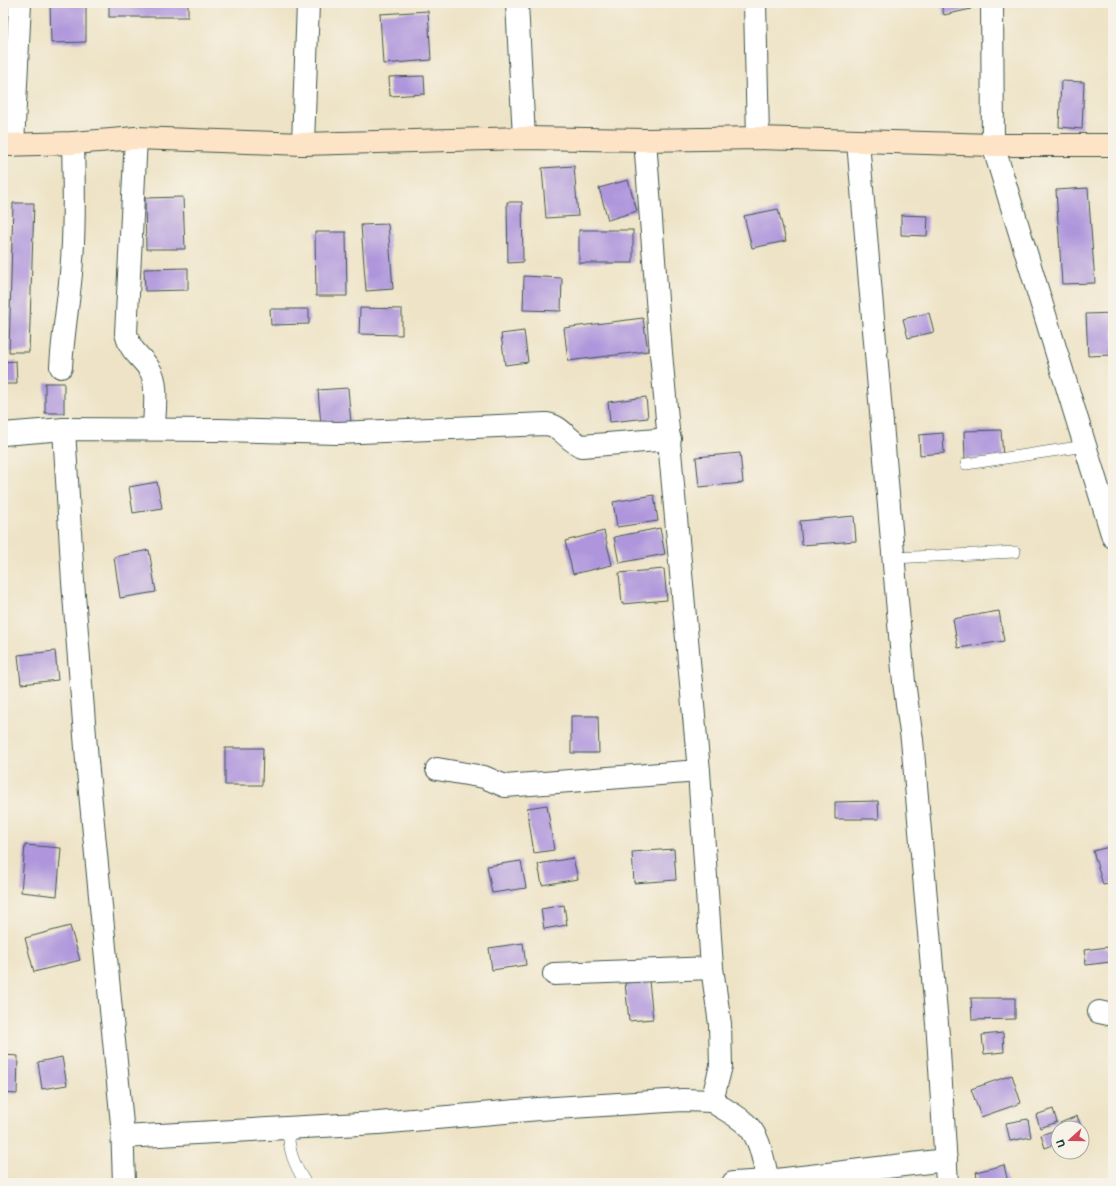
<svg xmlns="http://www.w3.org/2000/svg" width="1116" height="1186" font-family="Mali,sans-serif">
<rect width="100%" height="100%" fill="#f7f3e8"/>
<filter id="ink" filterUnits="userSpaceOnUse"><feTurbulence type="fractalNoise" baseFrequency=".025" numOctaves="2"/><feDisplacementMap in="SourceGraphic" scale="8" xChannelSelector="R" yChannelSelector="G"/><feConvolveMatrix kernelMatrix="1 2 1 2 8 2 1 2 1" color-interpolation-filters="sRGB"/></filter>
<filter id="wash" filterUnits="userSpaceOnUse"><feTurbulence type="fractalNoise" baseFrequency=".012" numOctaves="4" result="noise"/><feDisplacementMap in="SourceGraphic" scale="16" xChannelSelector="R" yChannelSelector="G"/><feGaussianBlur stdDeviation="0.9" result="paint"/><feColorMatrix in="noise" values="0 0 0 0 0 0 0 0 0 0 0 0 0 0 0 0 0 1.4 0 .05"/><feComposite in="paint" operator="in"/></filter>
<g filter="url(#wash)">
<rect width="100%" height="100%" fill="#eee3c6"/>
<g id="blocks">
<g fill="#af96dc">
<path d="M 50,3 L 86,3 L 86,42 L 51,43 Z"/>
<rect x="109" y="3" width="79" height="14"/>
<path d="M 941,3 L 969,3 L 971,9 L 944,15 Z"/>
<path d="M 428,11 L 431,60 L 383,64 L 380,14 Z"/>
<path d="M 424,76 L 425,94 L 390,96 L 389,77 Z"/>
<path d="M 1061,81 L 1084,82 L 1082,129 L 1059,127 Z"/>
<path d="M 574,166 L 578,216 L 546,218 L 542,168 Z"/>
<path d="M 628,180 L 637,211 L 608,220 L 599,188 Z"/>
<path d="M 1088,188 L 1095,283 L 1062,284 L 1056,190 Z"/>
<path d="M 183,197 L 185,249 L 146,249 L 145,198 Z"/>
<path d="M 507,202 L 522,202 L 523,262 L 508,263 Z"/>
<path d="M 13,203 L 34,203 L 29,352 L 9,352 Z"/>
<path d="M 778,209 L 786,241 L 752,248 L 744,216 Z"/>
<path d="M 901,215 L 928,216 L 927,236 L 901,235 Z"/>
<path d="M 388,224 L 393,289 L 366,291 L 361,225 Z"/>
<rect x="579" y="230" width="54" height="33"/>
<path d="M 315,232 L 346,232 L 347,296 L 316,296 Z"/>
<path d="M 188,268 L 188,290 L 145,291 L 144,269 Z"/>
<path d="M 524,276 L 562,278 L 561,311 L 523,310 Z"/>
<path d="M 360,308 L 402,309 L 402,335 L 359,334 Z"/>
<path d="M 270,309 L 309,309 L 309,324 L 271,325 Z"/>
<path d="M 929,313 L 934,332 L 908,338 L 903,319 Z"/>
<path d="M 1113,313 L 1113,355 L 1088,356 L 1086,314 Z"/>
<path d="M 643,318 L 648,351 L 568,361 L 564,328 Z"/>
<path d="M 524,331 L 528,362 L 505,365 L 501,334 Z"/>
<path d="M 16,361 L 17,384 L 3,384 L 3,362 Z"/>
<rect x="45" y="383" width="19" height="30"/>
<path d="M 348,388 L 351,424 L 321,426 L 318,390 Z"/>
<path d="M 646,397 L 648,418 L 610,422 L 608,402 Z"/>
<path d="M 1001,430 L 1003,457 L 965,459 L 964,431 Z"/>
<path d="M 943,433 L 944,453 L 920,455 L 919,435 Z"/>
<path d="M 740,453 L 743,483 L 699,487 L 696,457 Z"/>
<path d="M 157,482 L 162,508 L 133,513 L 129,487 Z"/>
<path d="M 654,495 L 658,521 L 617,527 L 613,502 Z"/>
<path d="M 854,516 L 856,541 L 802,545 L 800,521 Z"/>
<path d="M 660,528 L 665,554 L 619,563 L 614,537 Z"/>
<path d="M 604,531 L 612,565 L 573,574 L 565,541 Z"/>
<path d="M 149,550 L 156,592 L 120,598 L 114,557 Z"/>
<path d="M 664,569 L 667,600 L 622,604 L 619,573 Z"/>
<path d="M 999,611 L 1004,641 L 958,648 L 953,619 Z"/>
<path d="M 55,651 L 58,680 L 21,684 L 18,655 Z"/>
<path d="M 571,716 L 598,716 L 599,753 L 571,753 Z"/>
<path d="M 225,748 L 263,748 L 262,785 L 225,785 Z"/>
<path d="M 878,801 L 879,819 L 835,819 L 835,802 Z"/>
<path d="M 547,805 L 554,850 L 534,853 L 527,808 Z"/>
<path d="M 25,845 L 61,848 L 57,896 L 21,892 Z"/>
<path d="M 1113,846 L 1113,883 L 1103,885 L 1093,851 Z"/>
<path d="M 674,849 L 676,880 L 634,883 L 632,852 Z"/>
<path d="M 573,858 L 578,879 L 542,885 L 538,864 Z"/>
<path d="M 521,861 L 526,888 L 492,893 L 487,866 Z"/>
<path d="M 564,905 L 567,925 L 544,929 L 541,909 Z"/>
<path d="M 70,926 L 80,960 L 34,972 L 25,938 Z"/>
<path d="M 523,943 L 526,965 L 492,970 L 489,948 Z"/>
<path d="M 1108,947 L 1110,962 L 1086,965 L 1084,950 Z"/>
<path d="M 649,981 L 653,1019 L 629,1021 L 625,983 Z"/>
<path d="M 971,998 L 1015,998 L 1015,1019 L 972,1020 Z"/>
<path d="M 1003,1033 L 1004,1052 L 984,1054 L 982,1035 Z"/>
<path d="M 3,1055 L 18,1056 L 17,1094 L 3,1093 Z"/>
<path d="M 62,1057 L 67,1085 L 42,1089 L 38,1062 Z"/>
<path d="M 1012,1075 L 1021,1103 L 981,1117 L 971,1089 Z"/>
<path d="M 1053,1109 L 1057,1122 L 1040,1128 L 1036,1115 Z"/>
<path d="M 1077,1116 L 1081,1126 L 1077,1128 L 1061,1128 L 1060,1123 Z"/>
<path d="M 1028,1119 L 1031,1137 L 1010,1141 L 1006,1123 Z"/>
<path d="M 1058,1129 L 1058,1143 L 1045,1148 L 1041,1135 Z"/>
<path d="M 1004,1165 L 1008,1183 L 978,1183 L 976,1172 Z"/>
</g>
</g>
</g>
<g filter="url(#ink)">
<use href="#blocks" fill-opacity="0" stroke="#3e564a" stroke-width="1"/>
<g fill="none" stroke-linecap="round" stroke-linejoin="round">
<defs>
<g id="service">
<path d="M 966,464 L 1085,446"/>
<path d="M 893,558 L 1015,552"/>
<path d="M 288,1128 C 289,1151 293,1163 305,1182"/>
</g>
<g id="minor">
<path d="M 517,3 L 524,138"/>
<path d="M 755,3 L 758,138"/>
<path d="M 992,3 L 993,145 L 1113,537"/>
<path d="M 136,138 L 126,333 C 131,354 140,354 150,370 C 159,383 154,413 154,429"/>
<path d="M 858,142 L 904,682 L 912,740 L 938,1035 L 947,1183"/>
<path d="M 303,144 L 308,3"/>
<path d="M 13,145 L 20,3"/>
<path d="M 61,367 C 63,331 70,295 72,260 C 75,221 74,182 73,143"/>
<path d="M 64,429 L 73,582 L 87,761 L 122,1124 L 124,1183"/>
<path d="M 3,434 L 64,429 L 219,430 L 338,433 L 546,424 C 563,426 567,441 582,446 L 670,439"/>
<path d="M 437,769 L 484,777 L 505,786 L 699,771"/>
<path d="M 554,974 L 712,968"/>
<path d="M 1099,1012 L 1113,1015"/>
<path d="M 712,1101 C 723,1109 737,1115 746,1124 C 762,1138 763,1164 769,1183"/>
<path d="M 123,1137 L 378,1123 L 539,1109 L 683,1100 L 712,1101 L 721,1066 L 720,1024 L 712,968 L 699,771 L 661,353 L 645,140"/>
<path d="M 733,1183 L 768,1181 L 946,1160"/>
</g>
<path id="secondary" d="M 3,145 L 73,143 L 136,138 L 303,144 L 524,138 L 645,140 L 758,138 L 993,145 L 1113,145"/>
</defs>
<use href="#service" stroke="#3e564a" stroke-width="12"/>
<use href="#minor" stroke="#3e564a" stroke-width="24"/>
<use href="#secondary" stroke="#3e564a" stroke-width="24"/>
<use href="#service" stroke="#fff" stroke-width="11"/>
<use href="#minor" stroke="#fff" stroke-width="22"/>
<use href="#secondary" stroke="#fee4c6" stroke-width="22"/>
</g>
</g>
<rect width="1116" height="1186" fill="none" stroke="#f7f3e8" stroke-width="16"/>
<g transform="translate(1070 1140) rotate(249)"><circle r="19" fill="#f7f3e8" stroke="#a1aaa0"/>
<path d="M0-3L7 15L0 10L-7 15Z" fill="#d1495b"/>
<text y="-6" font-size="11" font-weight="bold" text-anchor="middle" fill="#1f3d34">U</text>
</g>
</svg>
